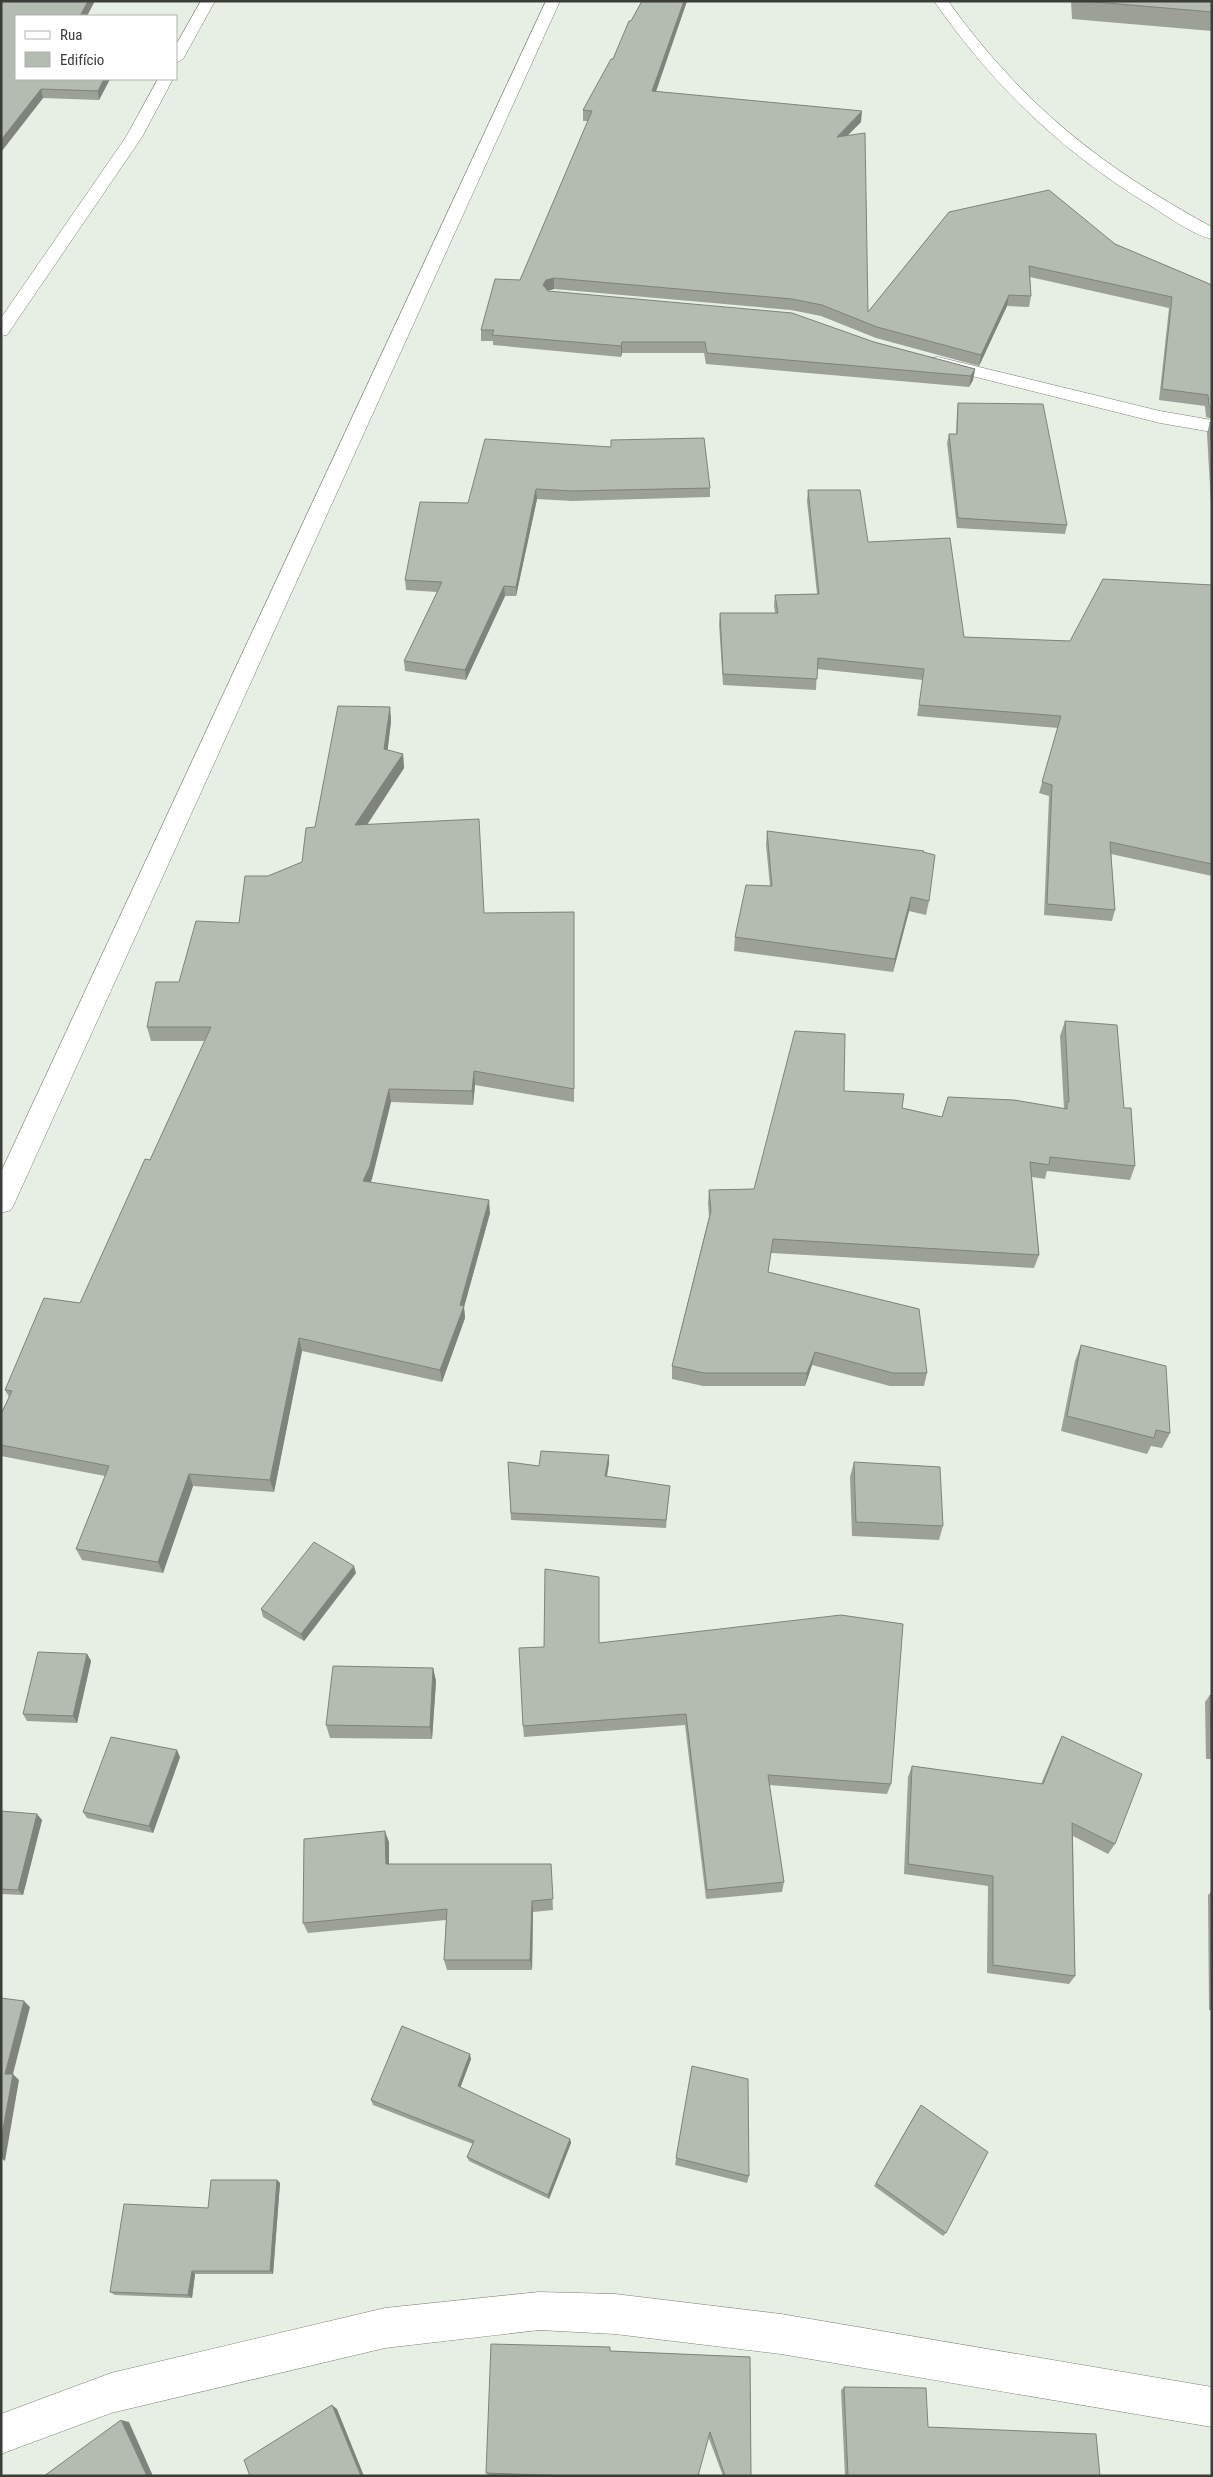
<svg xmlns="http://www.w3.org/2000/svg" width="1213" height="2477" font-family="'Roboto Condensed',sans-serif">
<rect width="100%" height="100%" fill="#e7eee3"/>
<g fill="none" stroke-linecap="round" stroke-linejoin="round">
<defs>
<g id="minor">
<path d="M 201,1 L 215,1 L 183,59 L 176,63 L 176,45 Z"/>
<path d="M 546,1 L 560,1 L 15,1202 L 11,1210 L 1,1213 L 1,1172 Z"/>
<path d="M 934,1 L 948,1 C 1023,105 1100,166 1212,227 L 1212,239 C 1191,234 1170,218 1151,206 C 1062,152 994,87 934,1 Z"/>
<path d="M 158,79 L 173,79 L 142,137 L 7,335 L 1,336 L 1,318 L 126,137 Z"/>
<path d="M 938,357 L 1160,411 L 1212,420 L 1212,432 L 1160,423 L 932,366 L 929,362 L 932,358 Z"/>
<path d="M 539,2292 L 615,2294 L 781,2314 L 1212,2387 L 1212,2427 L 781,2354 L 615,2334 L 539,2330 L 385,2348 L 111,2413 L 1,2454 L 1,2414 L 111,2373 L 385,2308 Z"/>
</g>
</defs>
<use href="#minor" stroke="#7b8177" stroke-width="1"/>
<use href="#minor" fill="#fff" fill-rule="evenodd"/>
</g>
<g fill="#9ba197">
<path d="M 1,1 L 16,16 L 110,79 L 99,100 L 43,98 L 1,152 Z"/>
<path d="M 642,1 L 687,1 L 656,92 L 861,122 L 848,135 L 868,312 L 949,212 L 1115,244 L 1212,285 L 1212,419 L 1206,417 L 1205,406 L 1159,400 L 1169,308 L 1030,277 L 1031,296 L 1029,307 L 1007,306 L 979,366 L 876,338 L 821,316 L 791,310 L 554,289 L 547,291 L 874,342 L 975,369 L 973,380 L 969,387 L 706,364 L 704,353 L 622,353 L 621,357 L 493,345 L 493,341 L 481,341 L 481,330 L 520,280 L 588,121 L 583,121 L 583,110 L 613,59 L 631,21 Z"/>
<path d="M 1071,1 L 1212,1 L 1212,31 L 1072,19 Z"/>
<path d="M 958,403 L 1067,525 L 1065,534 L 957,528 L 947,443 L 949,434 L 956,434 L 957,412 Z"/>
<path d="M 1210,422 L 1212,422 L 1212,522 L 1207,433 Z"/>
<path d="M 611,440 L 710,488 L 710,497 L 572,501 L 537,499 L 516,596 L 505,596 L 466,680 L 405,671 L 404,661 L 437,592 L 406,590 L 405,580 L 468,503 L 611,447 Z"/>
<path d="M 808,490 L 868,542 L 964,637 L 1070,641 L 1212,585 L 1212,876 L 1111,854 L 1115,910 L 1112,921 L 1044,915 L 1049,796 L 1039,793 L 1058,728 L 917,716 L 923,680 L 817,669 L 816,690 L 723,685 L 719,624 L 720,613 L 775,613 L 774,606 L 775,595 L 817,594 L 807,501 Z"/>
<path d="M 390,707 L 391,722 L 387,750 L 403,754 L 404,768 L 367,825 L 484,913 L 574,912 L 574,1102 L 475,1085 L 473,1105 L 391,1102 L 370,1182 L 490,1213 L 464,1307 L 465,1318 L 442,1382 L 302,1351 L 274,1492 L 193,1486 L 163,1573 L 82,1560 L 76,1549 L 105,1476 L 1,1456 L 1,1414 L 9,1397 L 5,1390 L 80,1303 L 150,1160 L 205,1041 L 151,1041 L 147,1027 L 179,982 L 239,923 L 268,876 L 302,862 L 315,827 Z"/>
<path d="M 767,831 L 923,852 L 929,901 L 926,915 L 909,911 L 893,972 L 734,951 L 735,937 L 770,886 L 766,845 Z"/>
<path d="M 1065,1021 L 1124,1108 L 1135,1166 L 1130,1180 L 1047,1171 L 1045,1179 L 1032,1177 L 1039,1255 L 1034,1268 L 771,1253 L 768,1272 L 927,1373 L 924,1386 L 890,1386 L 812,1365 L 805,1386 L 703,1386 L 672,1379 L 672,1366 L 709,1217 L 708,1203 L 709,1190 L 754,1189 L 844,1091 L 902,1108 L 942,1117 L 1064,1109 L 1060,1036 Z"/>
<path d="M 1081,1345 L 1170,1433 L 1162,1448 L 1151,1446 L 1147,1454 L 1061,1431 L 1075,1361 Z"/>
<path d="M 609,1455 L 609,1463 L 607,1477 L 669,1494 L 666,1528 L 511,1520 L 508,1462 L 539,1466 Z"/>
<path d="M 854,1462 L 943,1526 L 939,1540 L 852,1536 L 850,1477 Z"/>
<path d="M 356,1573 L 304,1641 L 263,1617 L 261,1609 Z"/>
<path d="M 599,1643 L 891,1784 L 887,1794 L 769,1785 L 784,1882 L 782,1892 L 706,1899 L 685,1725 L 524,1737 L 523,1726 Z"/>
<path d="M 87,1654 L 91,1661 L 77,1723 L 27,1721 L 23,1714 Z"/>
<path d="M 433,1668 L 436,1681 L 432,1739 L 330,1738 L 326,1725 Z"/>
<path d="M 1210,1695 L 1212,1696 L 1212,1759 L 1206,1759 L 1205,1702 Z"/>
<path d="M 1062,1736 L 1115,1844 L 1108,1854 L 1073,1836 L 1075,1976 L 1069,1984 L 987,1973 L 988,1886 L 904,1874 L 908,1777 L 912,1766 L 1041,1784 L 1057,1746 Z"/>
<path d="M 180,1757 L 153,1833 L 87,1818 L 83,1812 Z"/>
<path d="M 1,1811 L 42,1820 L 23,1895 L 1,1894 Z"/>
<path d="M 389,1842 L 389,1864 L 551,1864 L 553,1910 L 533,1912 L 532,1970 L 447,1970 L 444,1960 L 446,1920 L 308,1933 L 303,1923 Z"/>
<path d="M 1212,1891 L 1212,2010 L 1209,2010 L 1208,1895 Z"/>
<path d="M 471,2059 L 460,2088 L 570,2139 L 571,2143 L 549,2199 L 469,2161 L 467,2157 L 473,2144 L 373,2105 L 371,2100 Z"/>
<path d="M 692,2066 L 749,2176 L 747,2183 L 675,2165 Z"/>
<path d="M 918,2109 L 946,2233 L 943,2236 L 874,2186 Z"/>
<path d="M 277,2180 L 280,2183 L 273,2274 L 195,2274 L 192,2298 L 115,2295 L 110,2292 L 208,2208 Z"/>
<path d="M 610,2351 L 750,2357 L 751,2476 L 723,2476 L 708,2436 L 698,2476 L 504,2476 L 488,2475 L 486,2473 Z"/>
<path d="M 844,2387 L 928,2427 L 1100,2476 L 845,2476 L 841,2390 Z"/>
</g>
<g fill="#7e837b">
<path d="M 88,1 L 95,1 L 87,16 L 80,16 Z"/>
<path d="M 684,1 L 687,1 L 652,102 L 652,91 Z"/>
<path d="M 104,79 L 110,79 L 99,100 L 98,91 Z"/>
<path d="M 41,89 L 43,98 L 1,152 L 1,140 Z"/>
<path d="M 862,111 L 861,122 L 836,147 L 837,137 Z"/>
<path d="M 554,278 L 554,289 L 546,291 L 543,285 L 546,280 Z"/>
<path d="M 1009,295 L 1007,306 L 979,366 L 981,355 Z"/>
<path d="M 622,342 L 622,353 L 621,357 L 621,346 Z"/>
<path d="M 975,369 L 973,380 L 969,387 L 971,376 Z"/>
<path d="M 536,489 L 537,499 L 516,596 L 516,587 Z"/>
<path d="M 504,586 L 505,596 L 466,680 L 465,670 Z"/>
<path d="M 390,707 L 391,722 L 386,764 L 384,749 Z"/>
<path d="M 403,754 L 404,768 L 357,840 L 355,825 Z"/>
<path d="M 911,897 L 909,911 L 893,972 L 895,959 Z"/>
<path d="M 474,1071 L 475,1085 L 473,1105 L 472,1091 Z"/>
<path d="M 389,1089 L 391,1102 L 372,1179 L 366,1194 L 363,1181 Z"/>
<path d="M 489,1200 L 490,1213 L 464,1307 L 465,1318 L 442,1382 L 440,1370 L 460,1305 Z"/>
<path d="M 299,1338 L 302,1351 L 274,1492 L 270,1480 Z"/>
<path d="M 815,1352 L 812,1365 L 805,1386 L 807,1373 Z"/>
<path d="M 609,1455 L 609,1463 L 605,1484 L 605,1476 Z"/>
<path d="M 189,1474 L 193,1486 L 163,1573 L 158,1562 Z"/>
<path d="M 354,1566 L 356,1573 L 304,1641 L 301,1634 Z"/>
<path d="M 87,1654 L 91,1661 L 77,1723 L 73,1716 Z"/>
<path d="M 433,1668 L 436,1681 L 432,1739 L 430,1727 Z"/>
<path d="M 177,1750 L 180,1757 L 153,1833 L 149,1826 Z"/>
<path d="M 37,1814 L 42,1820 L 23,1895 L 18,1890 Z"/>
<path d="M 385,1831 L 389,1842 L 389,1875 L 386,1864 Z"/>
<path d="M 532,1901 L 533,1912 L 532,1970 L 530,1960 Z"/>
<path d="M 24,2001 L 30,2007 L 13,2074 L 19,2080 L 5,2161 L 1,2158 L 1,2140 L 5,2074 Z"/>
<path d="M 470,2054 L 471,2059 L 459,2091 L 458,2086 Z"/>
<path d="M 570,2139 L 571,2143 L 549,2199 L 548,2195 Z"/>
<path d="M 277,2180 L 280,2183 L 273,2274 L 270,2271 Z"/>
<path d="M 192,2271 L 195,2274 L 192,2298 L 188,2295 Z"/>
<path d="M 332,2405 L 337,2409 L 364,2476 L 361,2476 Z"/>
<path d="M 121,2420 L 129,2422 L 153,2476 L 147,2476 Z"/>
</g>
<g fill="#b4bbb0" stroke="#7e837b">
<path d="M 1,1 L 88,1 L 80,16 L 16,16 L 16,79 L 104,79 L 98,91 L 41,89 L 1,140 Z"/>
<path d="M 642,1 L 684,1 L 652,91 L 862,111 L 837,137 L 865,133 L 868,312 L 949,212 L 1049,190 L 1115,244 L 1212,285 L 1212,407 L 1209,406 L 1208,395 L 1162,389 L 1172,297 L 1029,266 L 1031,296 L 1009,295 L 981,355 L 877,327 L 822,305 L 792,299 L 554,278 L 546,280 L 543,285 L 548,291 L 792,313 L 874,342 L 975,369 L 971,376 L 707,353 L 705,342 L 622,342 L 621,346 L 492,335 L 494,330 L 481,330 L 495,279 L 520,280 L 592,111 L 583,110 L 611,59 L 613,59 L 629,21 L 631,21 Z"/>
<path d="M 1084,1 L 1212,1 L 1212,12 Z"/>
<path d="M 958,403 L 1043,404 L 1067,525 L 958,518 L 949,434 L 957,434 Z"/>
<path d="M 1210,422 L 1212,422 L 1212,449 Z"/>
<path d="M 704,438 L 710,488 L 572,491 L 536,489 L 516,587 L 504,586 L 465,670 L 404,661 L 442,582 L 405,580 L 420,502 L 468,503 L 485,439 L 611,447 L 611,440 Z"/>
<path d="M 808,490 L 860,490 L 868,542 L 950,538 L 964,637 L 1070,641 L 1103,579 L 1212,585 L 1212,864 L 1110,842 L 1115,910 L 1047,904 L 1052,785 L 1042,782 L 1061,716 L 919,705 L 924,669 L 818,658 L 817,679 L 723,674 L 720,613 L 778,613 L 775,595 L 819,594 Z"/>
<path d="M 338,706 L 390,707 L 384,749 L 403,754 L 355,825 L 479,819 L 484,913 L 574,912 L 574,1089 L 474,1071 L 472,1091 L 389,1089 L 370,1166 L 363,1181 L 489,1200 L 460,1305 L 464,1306 L 440,1370 L 299,1338 L 270,1480 L 189,1474 L 158,1562 L 76,1549 L 109,1466 L 1,1445 L 1,1414 L 12,1391 L 5,1390 L 44,1298 L 80,1303 L 145,1159 L 150,1160 L 211,1027 L 147,1027 L 156,982 L 179,982 L 196,921 L 239,923 L 245,876 L 268,876 L 302,862 L 306,828 L 315,827 Z"/>
<path d="M 767,831 L 924,851 L 923,852 L 935,855 L 929,901 L 911,897 L 895,959 L 735,937 L 746,885 L 772,886 Z"/>
<path d="M 1065,1021 L 1117,1025 L 1124,1108 L 1131,1108 L 1135,1166 L 1050,1157 L 1049,1165 L 1030,1162 L 1039,1255 L 773,1239 L 768,1272 L 919,1309 L 927,1373 L 893,1373 L 815,1352 L 807,1373 L 704,1373 L 672,1366 L 711,1211 L 709,1190 L 754,1189 L 795,1031 L 845,1034 L 844,1091 L 904,1094 L 902,1108 L 942,1117 L 948,1097 L 1014,1100 L 1067,1109 L 1067,1102 L 1069,1102 Z"/>
<path d="M 1081,1345 L 1166,1366 L 1170,1433 L 1156,1430 L 1154,1438 L 1067,1416 Z"/>
<path d="M 541,1451 L 609,1455 L 605,1476 L 670,1486 L 666,1520 L 511,1513 L 508,1462 L 539,1466 Z"/>
<path d="M 854,1462 L 940,1467 L 943,1526 L 856,1522 Z"/>
<path d="M 314,1542 L 354,1566 L 301,1634 L 261,1609 Z"/>
<path d="M 545,1569 L 599,1577 L 599,1643 L 841,1615 L 903,1624 L 891,1784 L 768,1775 L 784,1882 L 707,1890 L 686,1714 L 523,1726 L 519,1648 L 544,1647 Z"/>
<path d="M 38,1652 L 87,1654 L 73,1716 L 23,1714 Z"/>
<path d="M 333,1666 L 433,1668 L 430,1727 L 326,1725 Z"/>
<path d="M 1210,1695 L 1212,1696 L 1212,1752 L 1211,1752 Z"/>
<path d="M 1062,1736 L 1142,1774 L 1115,1844 L 1072,1823 L 1075,1976 L 993,1965 L 993,1876 L 908,1864 L 912,1766 L 1043,1784 Z"/>
<path d="M 111,1737 L 177,1750 L 149,1826 L 83,1812 Z"/>
<path d="M 1,1811 L 37,1814 L 18,1890 L 1,1889 Z"/>
<path d="M 385,1831 L 386,1864 L 551,1864 L 553,1899 L 532,1901 L 530,1960 L 444,1960 L 447,1909 L 303,1923 L 304,1839 Z"/>
<path d="M 1,1998 L 24,2001 L 5,2074 L 13,2074 L 1,2140 Z"/>
<path d="M 402,2026 L 470,2054 L 458,2086 L 570,2139 L 548,2195 L 467,2157 L 474,2141 L 371,2100 Z"/>
<path d="M 692,2066 L 748,2079 L 749,2176 L 676,2158 Z"/>
<path d="M 921,2105 L 988,2152 L 946,2233 L 876,2183 Z"/>
<path d="M 211,2180 L 277,2180 L 270,2271 L 192,2271 L 188,2295 L 110,2292 L 124,2204 L 208,2208 Z"/>
<path d="M 491,2344 L 610,2347 L 610,2351 L 750,2357 L 751,2476 L 725,2476 L 710,2432 L 698,2476 L 568,2476 L 486,2473 Z"/>
<path d="M 844,2387 L 926,2388 L 928,2427 L 1096,2434 L 1100,2476 L 848,2476 Z"/>
<path d="M 332,2405 L 361,2476 L 250,2476 L 244,2460 Z"/>
<path d="M 121,2420 L 147,2476 L 44,2476 Z"/>
</g>
<rect width="1213" height="2477" fill="none" stroke="#3b3d39" stroke-width="5"/>
<rect x="15" y="15" width="162" height="65" fill="#ffffff" stroke="#b1b1b0"/>
<rect x="25" y="31" width="25" height="8" fill="#ffffff" stroke="#b1b1b0"/>
<text x="60" y="40" font-size="15" fill="#3b3d39">Rua</text>
<rect x="25" y="52" width="25" height="15" fill="#b4bbb0" stroke="#b1b1b0"/>
<text x="60" y="65" font-size="15" fill="#3b3d39">Edifício</text>
</svg>
